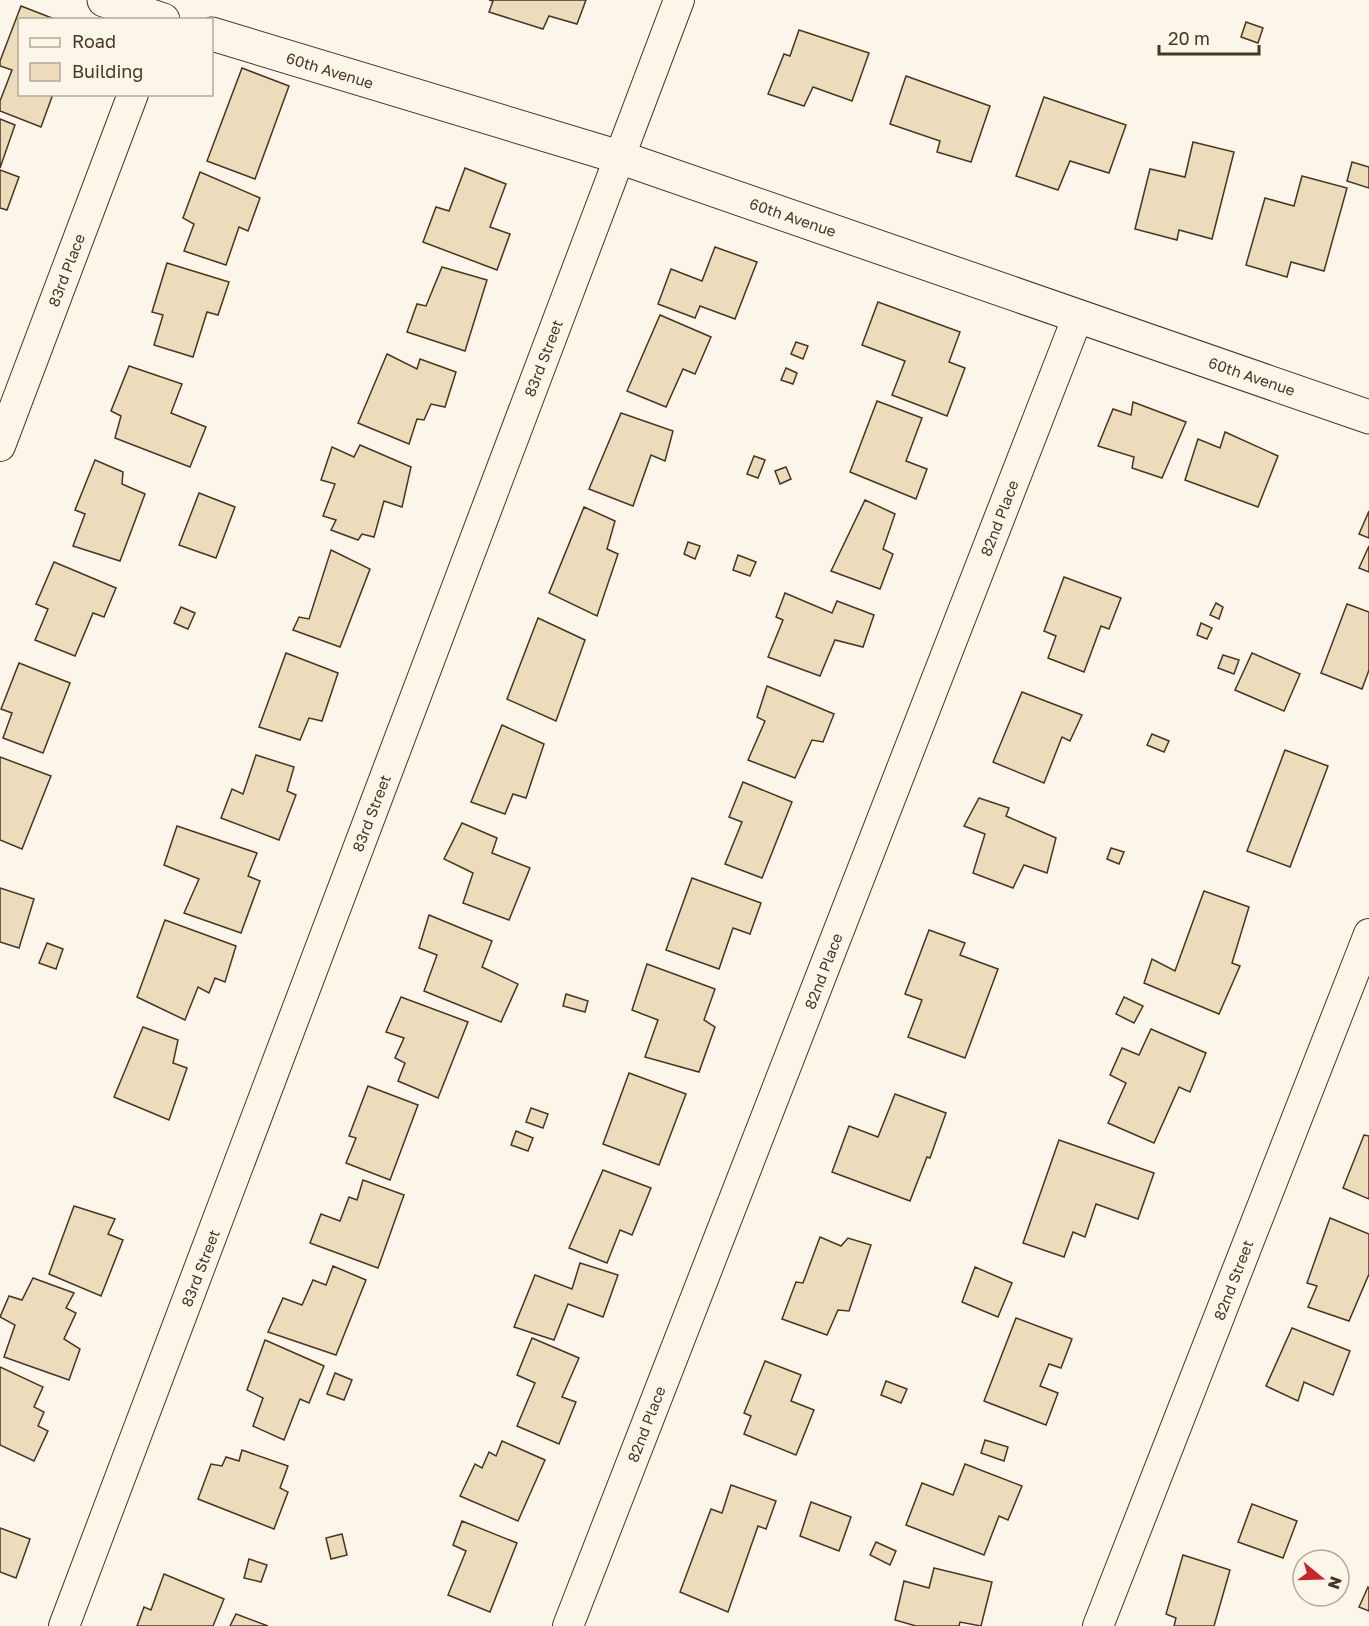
<svg xmlns="http://www.w3.org/2000/svg" width="1369" height="1626" font-family="'Golos Text',sans-serif">
<rect width="100%" height="100%" fill="#fbf6e9"/>
<g fill="#ecdcbc" stroke="#4a3520" stroke-width="1.5">
<path d="M 489,0 L 586,0 L 577,24 L 549,16 L 543,29 L 489,12 L 493,1 Z"/>
<path d="M 21,6 L 57,20 L 20,20 L 20,94 L 53,94 L 41,127 L 0,111 L 0,101 L 12,70 L 0,66 L 0,61 Z"/>
<path d="M 1246,22 L 1263,28 L 1258,43 L 1241,37 Z"/>
<path d="M 799,30 L 869,53 L 852,101 L 813,87 L 804,106 L 768,94 L 784,54 L 790,56 Z"/>
<path d="M 242,68 L 289,86 L 255,179 L 207,161 Z"/>
<path d="M 906,76 L 990,106 L 971,162 L 937,152 L 940,141 L 890,124 Z"/>
<path d="M 1044,97 L 1126,125 L 1109,173 L 1070,161 L 1058,190 L 1016,176 Z"/>
<path d="M 0,119 L 15,125 L 0,168 Z"/>
<path d="M 1193,142 L 1234,152 L 1212,239 L 1179,230 L 1177,240 L 1135,229 L 1150,169 L 1185,177 Z"/>
<path d="M 1352,162 L 1369,167 L 1369,188 L 1347,181 Z"/>
<path d="M 465,168 L 506,184 L 490,227 L 510,234 L 497,270 L 423,242 L 436,207 L 449,211 Z"/>
<path d="M 0,170 L 19,177 L 7,210 L 0,208 Z"/>
<path d="M 200,172 L 260,198 L 248,231 L 239,227 L 226,265 L 184,251 L 194,224 L 183,218 Z"/>
<path d="M 1302,176 L 1347,188 L 1324,271 L 1291,262 L 1287,277 L 1246,265 L 1265,198 L 1294,206 Z"/>
<path d="M 715,247 L 757,262 L 735,319 L 700,306 L 695,318 L 658,304 L 671,269 L 702,281 Z"/>
<path d="M 167,263 L 229,282 L 218,315 L 207,312 L 193,357 L 154,345 L 163,315 L 152,312 Z"/>
<path d="M 442,267 L 487,280 L 465,351 L 407,332 L 417,304 L 426,306 Z"/>
<path d="M 878,302 L 960,332 L 949,362 L 965,368 L 947,416 L 892,395 L 905,361 L 862,345 Z"/>
<path d="M 660,315 L 711,337 L 695,374 L 683,369 L 666,407 L 627,391 Z"/>
<path d="M 796,342 L 808,346 L 803,359 L 791,354 Z"/>
<path d="M 387,354 L 417,369 L 420,359 L 456,372 L 445,407 L 431,404 L 424,420 L 417,419 L 409,444 L 358,423 Z"/>
<path d="M 129,366 L 182,384 L 171,413 L 206,427 L 190,467 L 115,438 L 121,416 L 111,411 Z"/>
<path d="M 786,368 L 797,373 L 793,384 L 781,380 Z"/>
<path d="M 877,401 L 922,418 L 906,461 L 927,469 L 916,499 L 850,472 Z"/>
<path d="M 1133,402 L 1186,422 L 1162,478 L 1132,468 L 1134,457 L 1098,446 L 1113,409 L 1131,415 Z"/>
<path d="M 621,413 L 673,431 L 665,461 L 651,455 L 633,506 L 589,489 Z"/>
<path d="M 1225,432 L 1278,456 L 1258,507 L 1185,480 L 1198,439 L 1220,448 Z"/>
<path d="M 360,445 L 411,467 L 402,507 L 384,501 L 374,537 L 362,534 L 358,540 L 331,530 L 336,520 L 323,516 L 335,484 L 321,480 L 332,447 L 354,457 Z"/>
<path d="M 754,456 L 765,460 L 758,478 L 747,474 Z"/>
<path d="M 95,460 L 123,472 L 122,484 L 145,494 L 120,561 L 73,546 L 85,514 L 75,510 Z"/>
<path d="M 786,467 L 791,479 L 780,484 L 775,471 Z"/>
<path d="M 199,493 L 235,507 L 216,558 L 179,545 Z"/>
<path d="M 865,500 L 895,514 L 883,549 L 893,554 L 880,589 L 831,571 Z"/>
<path d="M 584,507 L 615,521 L 607,549 L 618,554 L 597,616 L 549,593 Z"/>
<path d="M 1369,511 L 1369,538 L 1359,534 Z"/>
<path d="M 688,542 L 700,546 L 695,559 L 684,554 Z"/>
<path d="M 1369,546 L 1369,572 L 1359,568 Z"/>
<path d="M 331,550 L 370,569 L 340,647 L 293,630 L 299,617 L 309,619 Z"/>
<path d="M 738,555 L 756,562 L 750,576 L 733,570 Z"/>
<path d="M 54,562 L 116,588 L 104,617 L 93,613 L 75,656 L 35,640 L 48,609 L 36,604 Z"/>
<path d="M 1064,577 L 1121,598 L 1109,629 L 1101,626 L 1084,672 L 1048,658 L 1056,636 L 1044,631 Z"/>
<path d="M 785,593 L 832,613 L 837,601 L 874,615 L 863,647 L 835,640 L 820,676 L 768,657 L 783,620 L 776,617 Z"/>
<path d="M 1216,603 L 1223,607 L 1219,619 L 1210,615 Z"/>
<path d="M 1347,604 L 1369,612 L 1369,670 L 1362,689 L 1321,673 Z"/>
<path d="M 181,607 L 195,613 L 188,629 L 174,623 Z"/>
<path d="M 538,618 L 585,640 L 556,721 L 507,699 Z"/>
<path d="M 1201,623 L 1212,628 L 1207,639 L 1197,635 Z"/>
<path d="M 286,653 L 338,673 L 322,721 L 309,718 L 300,740 L 259,727 Z"/>
<path d="M 1252,653 L 1300,674 L 1284,711 L 1235,690 Z"/>
<path d="M 1223,655 L 1239,660 L 1234,674 L 1218,668 Z"/>
<path d="M 19,663 L 70,683 L 43,753 L 3,738 L 12,713 L 1,709 Z"/>
<path d="M 767,686 L 834,714 L 823,742 L 812,740 L 795,778 L 748,760 L 765,721 L 757,717 Z"/>
<path d="M 1022,692 L 1082,715 L 1070,741 L 1062,737 L 1044,783 L 993,762 Z"/>
<path d="M 502,725 L 544,744 L 526,798 L 513,794 L 505,814 L 471,802 Z"/>
<path d="M 1152,734 L 1169,741 L 1164,752 L 1147,745 Z"/>
<path d="M 1285,750 L 1328,766 L 1290,867 L 1247,851 Z"/>
<path d="M 256,755 L 294,767 L 287,791 L 296,795 L 279,840 L 221,818 L 232,789 L 243,794 Z"/>
<path d="M 0,757 L 51,776 L 22,849 L 0,840 Z"/>
<path d="M 743,782 L 792,802 L 762,878 L 725,864 L 742,822 L 729,817 Z"/>
<path d="M 979,798 L 1009,808 L 1006,816 L 1056,838 L 1047,873 L 1024,865 L 1013,888 L 973,873 L 985,834 L 964,826 Z"/>
<path d="M 462,823 L 497,838 L 492,853 L 530,868 L 509,920 L 463,903 L 473,873 L 444,859 Z"/>
<path d="M 177,826 L 257,853 L 248,876 L 260,881 L 241,933 L 184,913 L 199,879 L 164,865 Z"/>
<path d="M 1111,848 L 1124,852 L 1119,864 L 1107,859 Z"/>
<path d="M 692,878 L 761,903 L 750,934 L 733,928 L 719,969 L 666,950 Z"/>
<path d="M 0,888 L 34,899 L 19,948 L 0,942 Z"/>
<path d="M 1204,891 L 1249,907 L 1232,963 L 1240,966 L 1219,1014 L 1144,983 L 1152,959 L 1175,971 Z"/>
<path d="M 429,915 L 492,941 L 482,967 L 518,984 L 501,1022 L 424,991 L 437,955 L 419,948 Z"/>
<path d="M 165,920 L 236,946 L 225,982 L 215,978 L 209,993 L 198,987 L 185,1020 L 137,997 Z"/>
<path d="M 929,930 L 965,943 L 960,955 L 998,969 L 965,1058 L 908,1037 L 922,1000 L 905,994 Z"/>
<path d="M 47,943 L 63,949 L 56,969 L 39,963 Z"/>
<path d="M 647,964 L 715,989 L 704,1020 L 715,1027 L 699,1072 L 645,1057 L 658,1020 L 632,1010 Z"/>
<path d="M 566,994 L 588,1001 L 585,1012 L 563,1006 Z"/>
<path d="M 401,997 L 468,1022 L 438,1098 L 398,1081 L 405,1063 L 395,1058 L 404,1038 L 386,1032 Z"/>
<path d="M 1124,997 L 1143,1006 L 1134,1023 L 1116,1014 Z"/>
<path d="M 143,1027 L 178,1040 L 173,1063 L 187,1068 L 169,1120 L 114,1097 Z"/>
<path d="M 1151,1029 L 1206,1053 L 1190,1092 L 1179,1087 L 1154,1143 L 1108,1123 L 1126,1083 L 1110,1075 L 1122,1048 L 1139,1055 Z"/>
<path d="M 629,1073 L 686,1094 L 659,1165 L 603,1144 Z"/>
<path d="M 368,1086 L 418,1105 L 390,1180 L 346,1163 L 356,1138 L 349,1136 Z"/>
<path d="M 895,1094 L 946,1113 L 930,1158 L 927,1157 L 910,1201 L 832,1172 L 849,1126 L 878,1137 Z"/>
<path d="M 531,1108 L 548,1114 L 543,1128 L 526,1122 Z"/>
<path d="M 516,1131 L 533,1138 L 528,1151 L 511,1145 Z"/>
<path d="M 1364,1135 L 1369,1136 L 1369,1199 L 1343,1188 Z"/>
<path d="M 1059,1140 L 1154,1173 L 1138,1219 L 1096,1204 L 1085,1237 L 1073,1232 L 1064,1257 L 1023,1243 Z"/>
<path d="M 603,1170 L 651,1188 L 632,1235 L 620,1230 L 607,1263 L 569,1248 Z"/>
<path d="M 363,1180 L 404,1195 L 378,1268 L 310,1243 L 321,1214 L 340,1221 L 349,1197 L 357,1200 Z"/>
<path d="M 74,1206 L 115,1219 L 108,1234 L 123,1240 L 101,1296 L 49,1274 Z"/>
<path d="M 1330,1218 L 1369,1234 L 1369,1274 L 1349,1321 L 1308,1307 L 1317,1286 L 1307,1283 Z"/>
<path d="M 820,1237 L 841,1246 L 848,1238 L 871,1245 L 849,1311 L 838,1310 L 827,1335 L 782,1319 L 796,1282 L 803,1283 Z"/>
<path d="M 580,1263 L 618,1275 L 603,1317 L 568,1304 L 554,1340 L 514,1327 L 535,1275 L 572,1289 Z"/>
<path d="M 333,1266 L 366,1280 L 336,1355 L 268,1332 L 283,1298 L 302,1305 L 313,1280 L 326,1285 Z"/>
<path d="M 975,1267 L 1012,1283 L 998,1317 L 962,1302 Z"/>
<path d="M 33,1278 L 74,1293 L 66,1308 L 76,1313 L 64,1339 L 80,1349 L 69,1380 L 4,1357 L 15,1325 L 0,1317 L 9,1296 L 22,1300 Z"/>
<path d="M 1016,1318 L 1072,1339 L 1061,1368 L 1049,1364 L 1040,1386 L 1058,1393 L 1046,1425 L 984,1401 Z"/>
<path d="M 1292,1328 L 1350,1351 L 1333,1395 L 1304,1382 L 1298,1401 L 1266,1386 Z"/>
<path d="M 532,1338 L 579,1358 L 562,1397 L 576,1402 L 559,1444 L 517,1426 L 535,1383 L 517,1375 Z"/>
<path d="M 265,1340 L 324,1366 L 309,1403 L 300,1399 L 284,1440 L 253,1426 L 263,1398 L 247,1390 Z"/>
<path d="M 765,1361 L 801,1375 L 791,1401 L 814,1410 L 796,1455 L 744,1434 L 751,1416 L 744,1413 Z"/>
<path d="M 0,1367 L 43,1387 L 34,1407 L 44,1412 L 38,1426 L 48,1431 L 34,1461 L 0,1445 Z"/>
<path d="M 335,1373 L 352,1380 L 344,1400 L 327,1394 Z"/>
<path d="M 886,1381 L 907,1389 L 901,1403 L 881,1395 Z"/>
<path d="M 985,1440 L 1008,1447 L 1004,1461 L 981,1453 Z"/>
<path d="M 502,1441 L 545,1460 L 518,1521 L 460,1496 L 475,1464 L 482,1468 L 489,1452 L 496,1456 Z"/>
<path d="M 242,1450 L 288,1466 L 280,1488 L 288,1492 L 274,1529 L 198,1499 L 211,1464 L 222,1466 L 226,1457 L 239,1461 Z"/>
<path d="M 965,1464 L 1022,1486 L 1008,1520 L 999,1516 L 984,1555 L 906,1525 L 922,1483 L 953,1495 Z"/>
<path d="M 731,1485 L 776,1501 L 766,1529 L 758,1526 L 728,1612 L 680,1592 L 711,1509 L 722,1513 Z"/>
<path d="M 811,1502 L 851,1517 L 839,1551 L 800,1536 Z"/>
<path d="M 1252,1504 L 1297,1521 L 1283,1558 L 1238,1542 Z"/>
<path d="M 462,1521 L 517,1543 L 490,1612 L 448,1595 L 466,1551 L 453,1545 Z"/>
<path d="M 0,1528 L 30,1539 L 16,1578 L 0,1572 Z"/>
<path d="M 342,1534 L 347,1555 L 331,1559 L 326,1538 Z"/>
<path d="M 876,1542 L 896,1551 L 890,1565 L 870,1555 Z"/>
<path d="M 1183,1555 L 1230,1570 L 1214,1626 L 1174,1626 L 1176,1618 L 1166,1614 Z"/>
<path d="M 249,1559 L 267,1565 L 261,1582 L 244,1578 Z"/>
<path d="M 934,1568 L 992,1582 L 981,1626 L 960,1622 L 959,1626 L 916,1626 L 895,1620 L 904,1581 L 929,1588 Z"/>
<path d="M 164,1574 L 224,1599 L 213,1626 L 137,1626 L 144,1607 L 151,1610 Z"/>
<path d="M 1368,1587 L 1369,1588 L 1369,1611 L 1359,1607 Z"/>
<path d="M 236,1614 L 268,1626 L 230,1626 Z"/>
</g>
<g fill="none" stroke-linecap="round" stroke-linejoin="round">
<defs>
<g id="street">
<path d="M 0,446 L 133,94"/>
<path d="M 64,1626 L 679,0"/>
<path d="M 568,1626 L 1078,316"/>
<path d="M 1098,1626 L 1369,934"/>
</g>
<g id="secondary">
<path d="M 104,0 L 163,20"/>
<path d="M 212,34 L 619,157 L 1369,417"/>
</g>
</defs>
<use href="#street" stroke="#4a3520" stroke-width="32"/>
<use href="#secondary" stroke="#4a3520" stroke-width="35"/>
<use href="#street" stroke="#fbf6e9" stroke-width="30"/>
<use href="#secondary" stroke="#fbf6e9" stroke-width="33"/>
</g>
<g text-anchor="middle" dominant-baseline="central" stroke-width="4.5" stroke-linejoin="round" paint-order="stroke">
<g font-size="15" fill="#4a3520" stroke="#fbf6e9">
<text transform="translate(330 70) rotate(17)">60th Avenue</text>
<text transform="translate(793 217) rotate(19)">60th Avenue</text>
<text transform="translate(66 270) rotate(-69)">83rd Place</text>
<text transform="translate(543 358) rotate(-69)">83rd Street</text>
<text transform="translate(1252 376) rotate(19)">60th Avenue</text>
<text transform="translate(999 518) rotate(-69)">82nd Place</text>
<text transform="translate(371 813) rotate(-69)">83rd Street</text>
<text transform="translate(823 971) rotate(-69)">82nd Place</text>
<text transform="translate(200 1268) rotate(-69)">83rd Street</text>
<text transform="translate(1233 1280) rotate(-69)">82nd Street</text>
<text transform="translate(646 1424) rotate(-69)">82nd Place</text>
</g>
</g>
<rect x="18" y="18" width="195" height="78" fill="#fbf6e9" stroke="#b4a999" stroke-width="1.5"/>
<rect x="30" y="38" width="30" height="9" fill="#fbf6e9" stroke="#b4a999" stroke-width="1.5"/>
<text x="72" y="48" font-size="18" fill="#4a3520">Road</text>
<rect x="30" y="63" width="30" height="18" fill="#ecdcbc" stroke="#b4a999" stroke-width="1.5"/>
<text x="72" y="78" font-size="18" fill="#4a3520">Building</text>
<g transform="translate(1321 1578) rotate(109)"><circle r="28" fill="#fbf6e9" stroke="#b4a999" stroke-width="1.5"/>
<path d="M0-4.5L10 22L0 15L-10 22Z" fill="#c62828"/>
<text y="-9" font-size="16" font-weight="bold" text-anchor="middle" fill="#4a3520">N</text>
</g>
<path d="M1159 45v9h100v-9" fill="none" stroke="#4a3520" stroke-width="3"/>
<text x="1168" y="45" font-size="18" fill="#4a3520" stroke="#fbf6e9" stroke-width="4.5" paint-order="stroke">20 m</text>
</svg>
